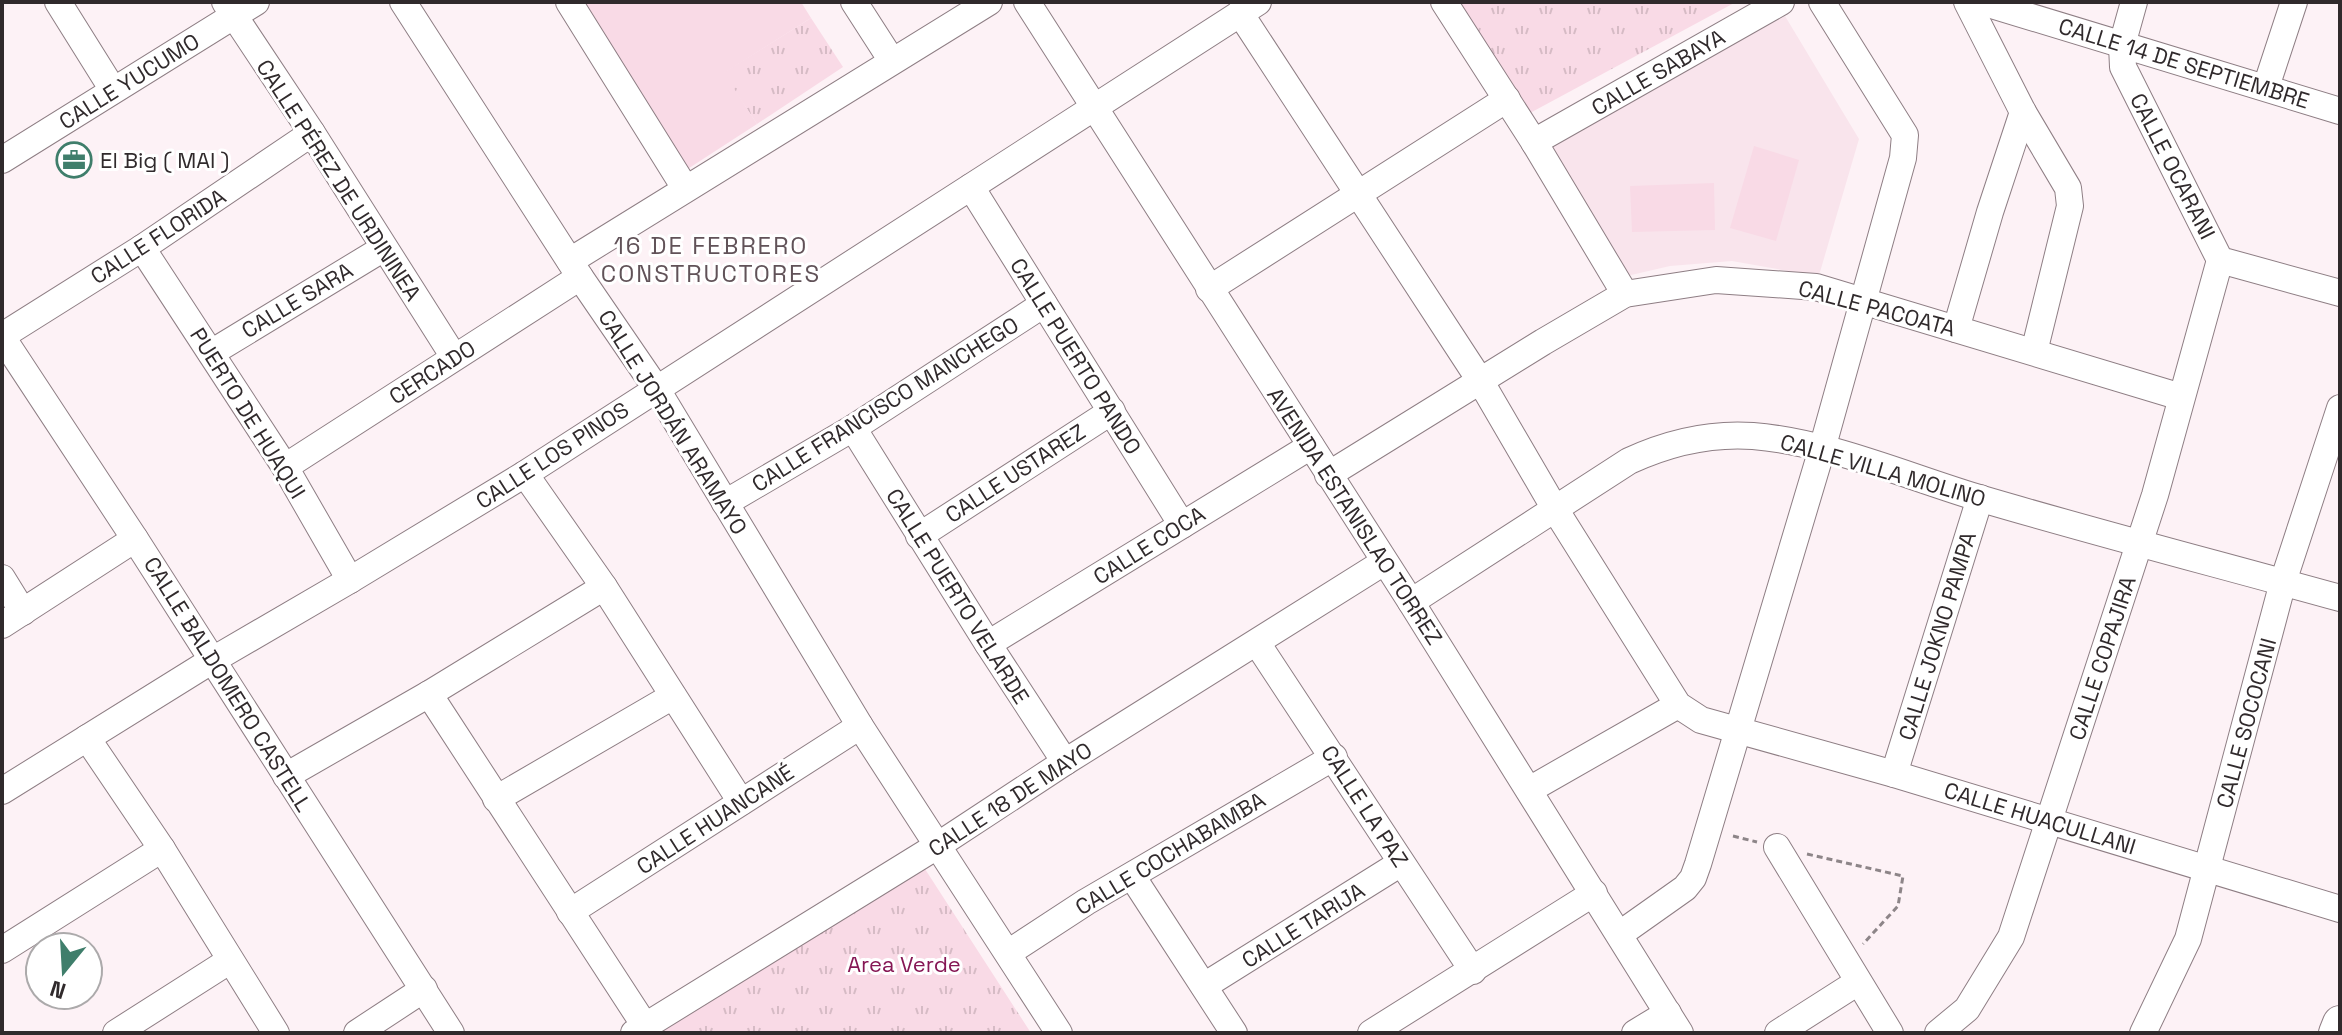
<svg xmlns="http://www.w3.org/2000/svg" width="2342" height="1035" font-family="'Space Grotesk',sans-serif">
<defs>
<pattern id="park-tufts" width="24" height="20" patternUnits="userSpaceOnUse" patternTransform="scale(2)"><rect width="24" height="20" fill="#f9dae6"/><path d="M3 7l-1-3M5 7V3M7 7l1-3M15 17l-1-3M17 17v-4M19 17l1-3" fill="none" stroke="#d6bbc5"/></pattern>
</defs>
<rect width="100%" height="100%" fill="#fdf2f6"/>
<path fill="#f9e4ec" d="M 1785,16 L 1859,139 L 1820,272 L 1816,276 L 1732,261 L 1670,266 L 1614,279 L 1537,149 Z"/>
<g fill="url(#park-tufts)">
<path d="M 1453,2 L 1736,2 L 1508,125 L 1437,12 Z"/>
<path d="M 811,18 L 843,67 L 757,124 L 723,73 Z"/>
<path d="M 925,869 L 1031,1033 L 654,1033 L 910,872 L 913,876 Z"/>
</g>
<g fill="#f9dae6">
<path d="M 557,2 L 801,2 L 811,18 L 724,73 L 757,124 L 683,172 Z"/>
<path d="M 1754,146 L 1799,160 L 1776,241 L 1730,228 Z"/>
<path d="M 1714,183 L 1715,230 L 1632,232 L 1630,186 Z"/>
</g>
<g fill="none" stroke-linecap="round" stroke-linejoin="round">
<defs>
<g id="minor">
<path d="M 58,2 L 113,90"/>
<path d="M 225,2 L 312,133 L 454,357"/>
<path d="M 403,2 L 580,277 L 656,388 L 860,726 L 1059,1033"/>
<path d="M 569,2 L 685,188"/>
<path d="M 854,2 L 892,61"/>
<path d="M 1027,2 L 1411,602 L 1680,1033"/>
<path d="M 1444,2 L 1534,142 L 1625,294"/>
<path d="M 1967,2 L 2023,112 L 2068,188 L 2070,206 L 2034,352"/>
<path d="M 1982,2 L 2340,111"/>
<path d="M 2134,2 L 2122,45 L 2123,67 L 2220,260 L 2340,293"/>
<path d="M 1240,13 L 1481,382 L 1555,509 L 1678,705 L 1701,720 L 1894,774 L 2340,909"/>
<path d="M 2266,87 L 2294,2"/>
<path d="M 1534,142 L 1781,2"/>
<path d="M 2,160 L 256,2"/>
<path d="M 971,187 L 1182,525"/>
<path d="M 142,248 L 285,467 L 350,580"/>
<path d="M 570,261 L 989,2"/>
<path d="M 1209,289 L 1507,99"/>
<path d="M 1956,329 L 1990,212 L 2023,112"/>
<path d="M 2,336 L 142,248 L 312,133"/>
<path d="M 2,337 L 135,539 L 451,1033"/>
<path d="M 211,353 L 384,248"/>
<path d="M 853,428 L 988,644 L 1065,762"/>
<path d="M 285,467 L 580,277"/>
<path d="M 525,474 L 604,587 L 741,802"/>
<path d="M 1328,475 L 1543,342 L 1625,294 L 1716,280 L 1816,287 L 2181,397"/>
<path d="M 725,503 L 853,428 L 1044,304"/>
<path d="M 919,536 L 1112,411"/>
<path d="M 2,578 L 23,612"/>
<path d="M 1411,602 L 1629,461 C 1668,443 1710,433 1753,436 C 1829,442 1908,477 1982,499 C 2101,534 2221,565 2340,598"/>
<path d="M 2,625 L 135,539"/>
<path d="M 1257,643 L 1473,971"/>
<path d="M 988,644 L 1311,446"/>
<path d="M 429,694 L 645,1026"/>
<path d="M 87,738 L 162,849 L 276,1033"/>
<path d="M 1894,774 L 1980,498"/>
<path d="M 286,776 L 429,694 L 604,587"/>
<path d="M 1529,790 L 1678,705"/>
<path d="M 2,791 L 211,661 L 350,580 L 525,474 L 1258,2"/>
<path d="M 496,799 L 673,696"/>
<path d="M 1777,847 L 1890,1033"/>
<path d="M 1132,876 L 1234,1033"/>
<path d="M 570,912 L 860,726"/>
<path d="M 1620,934 L 1685,888 L 1693,878 L 1698,864 L 1822,449 L 1903,158 L 1905,135 L 1822,2"/>
<path d="M 2,950 L 162,849"/>
<path d="M 1008,953 L 1086,902 L 1334,757"/>
<path d="M 1204,986 L 1401,863"/>
<path d="M 116,1033 L 229,961"/>
<path d="M 357,1033 L 424,989"/>
<path d="M 634,1033 L 937,846 L 1065,762 L 1384,562"/>
<path d="M 1371,1033 L 1594,893"/>
<path d="M 1635,1033 L 1668,1013"/>
<path d="M 1778,1033 L 1858,982"/>
<path d="M 1938,1033 L 1967,1009 L 2011,937 L 2155,495 L 2220,260"/>
<path d="M 2143,1033 L 2188,939 L 2283,582 L 2340,408"/>
</g>
<path id="major" d="M 2336,1033 L 2340,1023"/>
</defs>
<use href="#minor" stroke="#8e7e84" stroke-width="28"/>
<use href="#major" stroke="#8e7e84" stroke-width="36"/>
<g stroke="#8d8588" stroke-width="3" stroke-dasharray="6 4" stroke-linecap="butt">
<path d="M 1733,836 L 1757,842"/>
<path d="M 1807,854 L 1903,876 L 1898,906 L 1863,944"/>
</g>
<use href="#minor" stroke="#fff" stroke-width="26"/>
<use href="#major" stroke="#fff" stroke-width="34"/>
</g>
<defs>
<symbol id="office-ring" viewBox="-11 -11 22 22"><circle r="9.5" fill="#fff" stroke="#3f7e6b" stroke-width="1.5"/><path d="M-6-3h4V-5.5h4V-3h4V5H-6ZM-1-4.5V-3h2v-1.5ZM-6 0V1H6V0Z" fill="#3f7e6b"/></symbol>
</defs>
<g fill-rule="evenodd">
<use href="#office-ring" x="54" y="140" width="40" height="40"/>
</g>
<g text-anchor="middle" dominant-baseline="central" stroke-width="6" stroke-linejoin="round" paint-order="stroke">
<g font-size="22" fill="#302a2c" stroke="#fff">
<text transform="translate(2184 63) rotate(17)">CALLE 14 DE SEPTIEMBRE</text>
<text transform="translate(1658 72) rotate(-30)">CALLE SABAYA</text>
<text transform="translate(129 81) rotate(-32)">CALLE YUCUMO</text>
<text transform="translate(2173 166) rotate(63)">CALLE OCARANI</text>
<text transform="translate(339 180) rotate(57)">CALLE PÉREZ DE URDININEA</text>
<text transform="translate(158 236) rotate(-33)">CALLE FLORIDA</text>
<text transform="translate(297 300) rotate(-31)">CALLE SARA</text>
<text transform="translate(1877 308) rotate(15)">CALLE PACOATA</text>
<text transform="translate(1076 356) rotate(58)">CALLE PUERTO PANDO</text>
<text transform="translate(432 372) rotate(-33)">CERCADO</text>
<text transform="translate(885 404) rotate(-32)">CALLE FRANCISCO MANCHEGO</text>
<text transform="translate(248 413) rotate(58)">PUERTO DE HUAQUI</text>
<text transform="translate(673 422) rotate(58)">CALLE JORDÁN ARAMAYO</text>
<text transform="translate(552 455) rotate(-33)">CALLE LOS PINOS</text>
<text transform="translate(1883 470) rotate(16)">CALLE VILLA MOLINO</text>
<text transform="translate(1015 473) rotate(-33)">CALLE USTAREZ</text>
<text transform="translate(1355 516) rotate(57)">AVENIDA ESTANISLAO TORREZ</text>
<text transform="translate(1149 545) rotate(-32)">CALLE COCA</text>
<text transform="translate(958 596) rotate(58)">CALLE PUERTO VELARDE</text>
<text transform="translate(1937 636) rotate(-73)">CALLE JOKNO PAMPA</text>
<text transform="translate(2102 658) rotate(-72)">CALLE COPAJIRA</text>
<text transform="translate(228 684) rotate(58)">CALLE BALDOMERO CASTELL</text>
<text transform="translate(2246 723) rotate(-75)">CALLE SOCOCANI</text>
<text transform="translate(1010 799) rotate(-33)">CALLE 18 DE MAYO</text>
<text transform="translate(1365 806) rotate(57)">CALLE LA PAZ</text>
<text transform="translate(2040 818) rotate(17)">CALLE HUACULLANI</text>
<text transform="translate(715 819) rotate(-33)">CALLE HUANCANÉ</text>
<text transform="translate(1170 853) rotate(-31)">CALLE COCHABAMBA</text>
<text transform="translate(1303 925) rotate(-32)">CALLE TARIJA</text>
</g>
<g font-size="22" fill="#302a2c" stroke="#fff" text-anchor="start">
<text x="100" y="160">El Big ( MAI )</text>
</g>
<g font-size="22" fill="#861755" stroke="#fff">
<text x="904" y="964">Area Verde</text>
</g>
<g font-size="24" letter-spacing="2" fill="#615258" stroke="#fff">
<text x="711" y="245">16 DE FEBRERO<tspan x="711" dy="28">CONSTRUCTORES</tspan></text>
</g>
</g>
<rect width="2342" height="1035" fill="none" stroke="#302a2c" stroke-width="8"/>
<g transform="translate(64 971) rotate(198)"><circle r="38" fill="#ffffff" stroke="#acaaab" stroke-width="2"/>
<path d="M0-6L14 30L0 20L-14 30Z" fill="#3f7e6b"/>
<text y="-12" font-size="22" font-weight="bold" text-anchor="middle" fill="#302a2c">N</text>
</g>
</svg>
